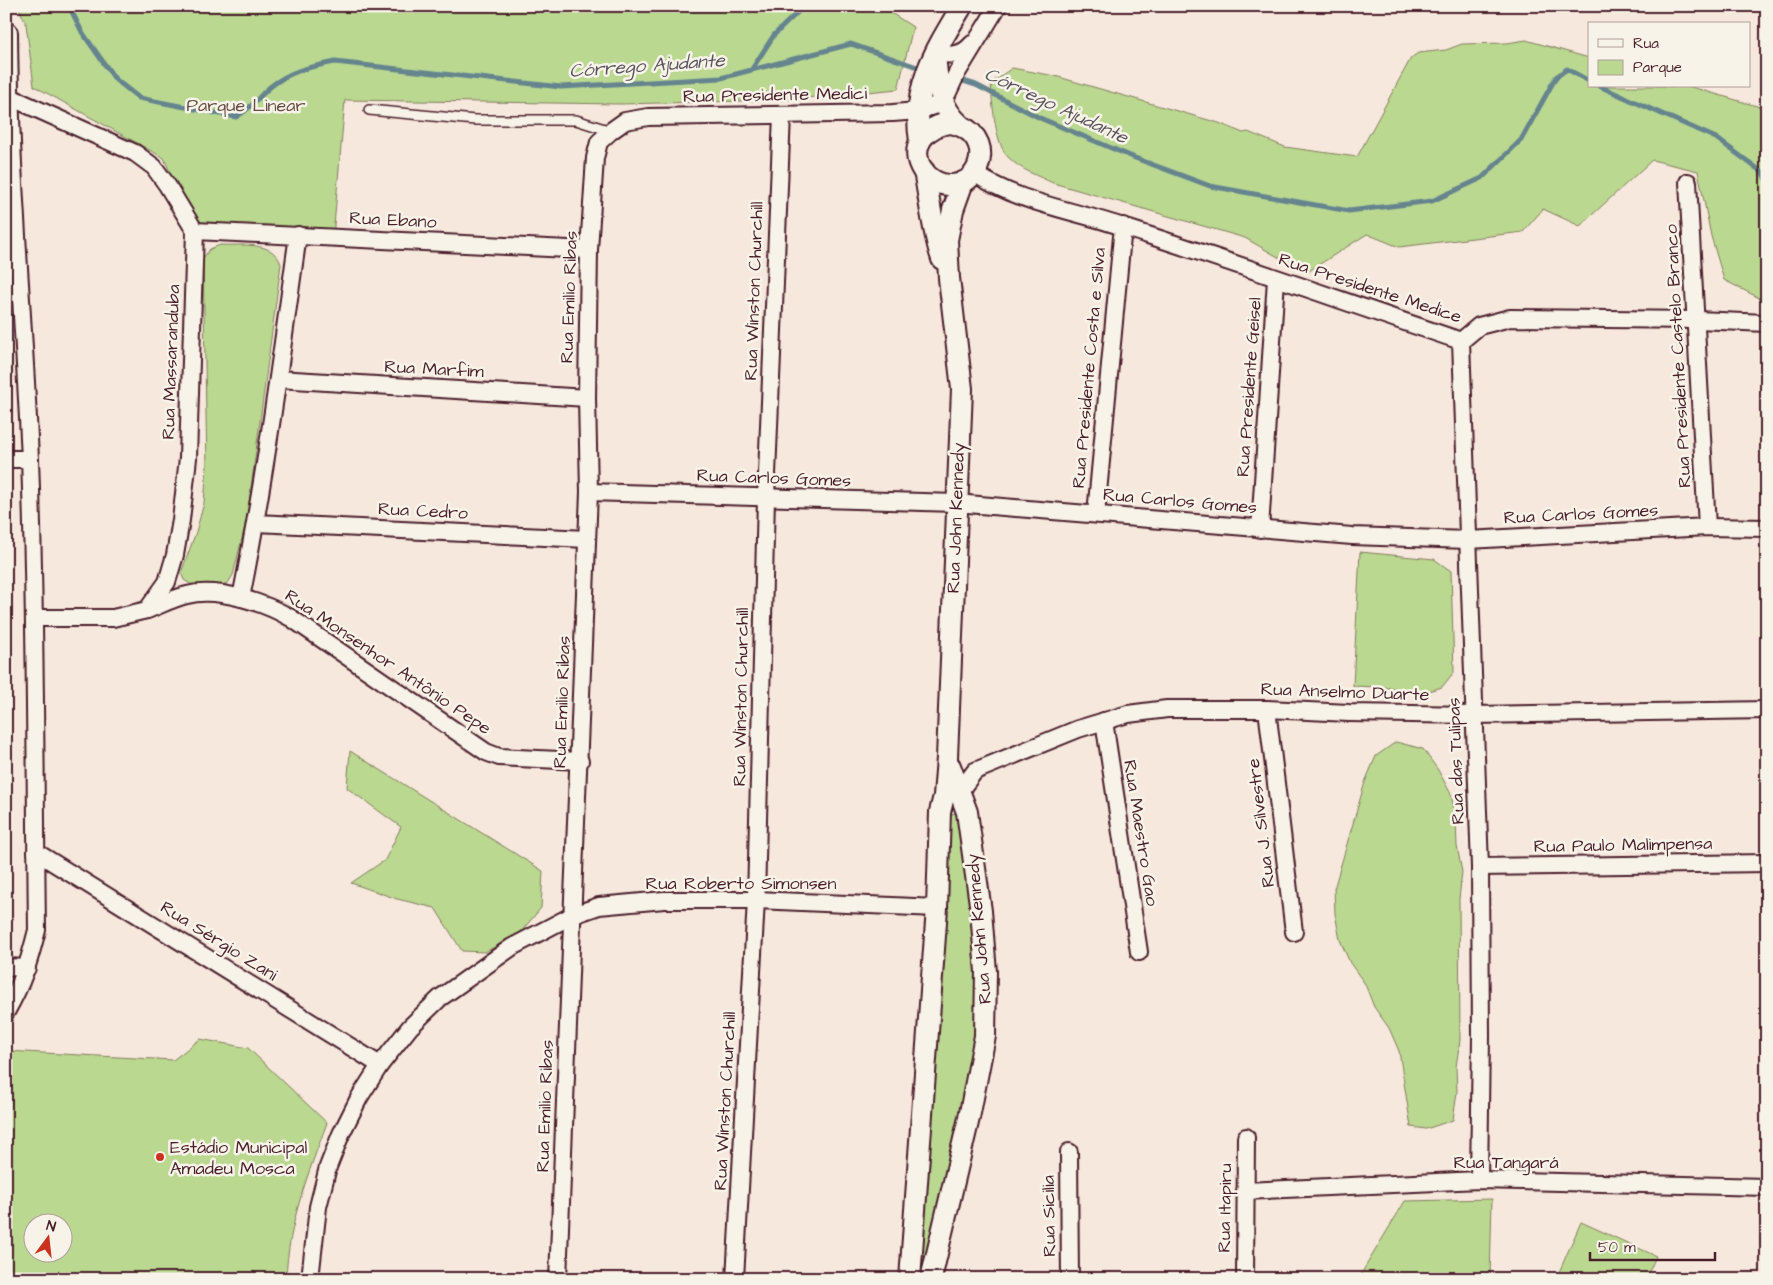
<svg xmlns="http://www.w3.org/2000/svg" width="1773" height="1285" font-family="'Architects Daughter',sans-serif">
<rect width="100%" height="100%" fill="#f7e8dd"/>
<filter id="ink" filterUnits="userSpaceOnUse"><feTurbulence type="fractalNoise" baseFrequency=".02" numOctaves="2"/><feDisplacementMap in="SourceGraphic" scale="10" xChannelSelector="R" yChannelSelector="G"/><feConvolveMatrix kernelMatrix="1 2 1 2 8 2 1 2 1" color-interpolation-filters="sRGB"/></filter>
<g filter="url(#ink)">
<g fill="#bad890" stroke="#827c5e" fill-rule="evenodd">
<path d="M 18,6 L 880,6 L 913,27 L 898,89 L 785,100 L 620,104 L 345,100 L 333,237 L 195,231 L 164,158 L 34,86 L 26,24 Z"/>
<path d="M 1526,40 L 1589,58 L 1589,86 L 1688,86 L 1767,109 L 1767,302 L 1724,280 L 1711,236 L 1698,171 L 1652,160 L 1580,226 L 1543,209 L 1523,232 L 1399,247 L 1367,234 L 1306,273 L 1245,238 L 1053,183 C 1038,176 1021,170 1009,158 C 995,146 992,101 991,83 L 1012,68 L 1055,76 L 1219,123 L 1243,133 L 1248,132 L 1285,147 L 1357,157 L 1411,58 L 1418,53 L 1446,50 L 1462,44 L 1507,43 Z"/>
<path d="M 220,245 C 241,246 273,240 281,264 L 247,518 L 233,575 L 228,583 L 218,586 L 190,584 L 184,580 L 181,573 L 196,532 L 204,503 L 207,466 L 203,258 L 210,249 Z"/>
<path d="M 1360,552 L 1434,559 L 1451,571 L 1454,672 L 1442,687 L 1423,693 L 1381,687 L 1353,686 Z"/>
<path d="M 1396,742 L 1423,749 L 1438,770 L 1451,794 L 1456,820 L 1457,846 L 1462,872 L 1459,899 L 1460,1040 L 1456,1067 L 1457,1092 L 1453,1120 L 1426,1129 L 1411,1127 L 1399,1051 L 1389,1028 L 1374,1007 L 1365,984 L 1350,963 L 1340,940 L 1335,914 L 1334,889 L 1365,782 L 1376,756 Z"/>
<path d="M 350,751 L 543,871 L 541,908 L 519,934 L 485,952 L 462,951 L 435,908 L 397,899 L 351,883 L 385,860 L 401,827 L 347,788 Z"/>
<path d="M 955,813 L 960,819 L 978,977 L 978,1037 L 926,1279 L 916,1279 L 950,815 Z"/>
<path d="M 200,1039 L 248,1048 L 327,1123 C 308,1174 288,1224 286,1279 L 6,1279 L 6,1051 L 173,1060 ZM 62,1222 L 62,1252 L 32,1252 L 32,1222 Z"/>
<path d="M 1492,1199 L 1490,1279 L 1358,1279 L 1405,1201 Z"/>
<path d="M 1581,1222 L 1656,1256 L 1646,1279 L 1556,1279 Z"/>
</g>
<g fill="none" stroke-linecap="round" stroke-linejoin="round">
<g stroke="#65848e" stroke-width="5">
<path d="M 69,6 L 82,32 L 115,79 L 139,98 L 236,117 C 252,108 257,98 270,87 C 291,70 310,67 335,62 L 561,87 L 721,78 L 851,44 L 923,69"/>
<path d="M 752,69 L 774,35 L 804,6"/>
<path d="M 957,79 L 976,85 L 1040,118 L 1135,158 L 1210,186 L 1349,211 L 1432,201 L 1482,178 L 1521,140 L 1556,77 L 1567,69 L 1589,81"/>
<path d="M 1599,86 L 1716,138 L 1762,172 L 1767,181"/>
</g>
<defs>
<path id="service" d="M 369,110 L 475,120 L 576,120 L 611,131"/>
<g id="minor">
<path d="M 935,53 C 950,56 962,56 972,44"/>
<path d="M 10,97 L 135,153 L 154,167 L 167,185 L 195,231 L 188,458 L 181,520 L 175,555 L 167,582 L 147,610 L 113,618 L 35,618"/>
<path d="M 974,173 C 1018,203 1073,210 1123,227 C 1236,263 1348,303 1461,341 L 1479,326 L 1510,318 L 1697,320 L 1767,323"/>
<path d="M 1688,182 L 1707,527"/>
<path d="M 195,231 L 589,250"/>
<path d="M 1461,341 L 1480,867 L 1481,1037 L 1479,1180"/>
<path d="M 278,379 L 587,398"/>
<path d="M 6,459 L 30,459"/>
<path d="M 589,492 L 956,503 L 1352,536 L 1468,540 L 1707,527 L 1767,528"/>
<path d="M 1096,514 L 1123,226"/>
<path d="M 256,523 L 587,539"/>
<path d="M 1260,529 L 1276,279"/>
<path d="M 241,598 C 265,478 281,357 298,235"/>
<path d="M 147,610 C 160,605 174,598 187,595 C 218,587 265,603 291,618 L 486,752 L 499,757 L 580,761"/>
<path d="M 1267,709 L 1294,932"/>
<path d="M 1104,721 L 1139,952"/>
<path d="M 951,794 L 959,792 L 975,771 L 1078,729 L 1128,714 L 1167,709 L 1267,709 L 1349,713 L 1474,715 L 1767,710"/>
<path d="M 36,852 L 380,1065"/>
<path d="M 1480,867 L 1767,863"/>
<path d="M 6,967 L 27,968"/>
<path d="M 6,1012 C 23,982 29,962 37,930 C 35,773 36,617 30,460 C 24,317 10,175 9,32"/>
<path d="M 1069,1152 L 1070,1279"/>
<path d="M 1245,1191 L 1479,1180 L 1767,1187"/>
<path d="M 310,1279 L 318,1207 L 328,1167 L 341,1134 L 359,1098 L 380,1065 L 410,1027 L 440,998 L 512,947 L 573,915 L 599,906 L 664,900 L 756,900 L 937,908"/>
<path d="M 558,1279 L 589,492 L 587,398 L 589,250 L 595,158 L 599,142 L 611,131 L 625,121 L 648,117 L 893,113 L 918,111 L 943,103 L 957,73 L 998,6"/>
<path d="M 735,1279 L 756,900 L 766,498 L 782,115"/>
<path d="M 1245,1279 L 1246,1137"/>
</g>
<g id="tertiary">
<path d="M 935,55 C 938,83 938,105 960,125"/>
<path d="M 951,123 C 999,133 982,194 942,184 C 934,182 928,177 923,171 C 907,147 926,125 951,123 Z"/>
<path d="M 920,141 C 911,88 936,49 962,6"/>
<path d="M 924,171 C 930,201 932,230 942,259"/>
<path d="M 910,1279 L 937,908 L 940,812 L 944,796 L 947,758 L 962,389 L 949,278 L 947,240 L 953,210 L 963,182"/>
<path d="M 931,1279 L 969,1118 L 985,1036 L 986,972 L 981,911 L 967,812 L 950,766"/>
</g>
</defs>
<use href="#service" stroke="#4a1f2b" stroke-width="12"/>
<use href="#minor" stroke="#4a1f2b" stroke-width="20"/>
<use href="#tertiary" stroke="#4a1f2b" stroke-width="24"/>
<use href="#service" stroke="#f7f3e8" stroke-width="9"/>
<use href="#minor" stroke="#f7f3e8" stroke-width="16"/>
<use href="#tertiary" stroke="#f7f3e8" stroke-width="20"/>
</g>
</g>
<circle fill="#c8321e" stroke="#f7f3e8" stroke-width="2" cx="160" cy="1157" r="5"/>
<g text-anchor="middle" dominant-baseline="central" stroke-width="5" stroke-linejoin="round" paint-order="stroke">
<g font-size="18" fill="#4a1f2b" stroke="#f7f3e8">
<text transform="translate(775 95) rotate(-1)">Rua Presidente Medici</text>
<text transform="translate(393 220) rotate(3)">Rua Ebano</text>
<text transform="translate(1370 288) rotate(18)">Rua Presidente Medice</text>
<text transform="translate(754 291) rotate(-88)">Rua Winston Churchill</text>
<text transform="translate(569 297) rotate(-88)">Rua Emilio Ribas</text>
<text transform="translate(1678 356) rotate(-93)">Rua Presidente Castelo Branco</text>
<text transform="translate(171 362) rotate(-88)">Rua Massaranduba</text>
<text transform="translate(1089 368) rotate(-85)">Rua Presidente Costa e Silva</text>
<text transform="translate(434 369) rotate(3)">Rua Marfim</text>
<text transform="translate(1249 387) rotate(-86)">Rua Presidente Geisel</text>
<text transform="translate(774 478) rotate(2)">Rua Carlos Gomes</text>
<text transform="translate(1180 501) rotate(5)">Rua Carlos Gomes</text>
<text transform="translate(423 511) rotate(3)">Rua Cedro</text>
<text transform="translate(1581 514) rotate(-3)">Rua Carlos Gomes</text>
<text transform="translate(956 518) rotate(-88)">Rua John Kennedy</text>
<text transform="translate(388 662) rotate(34)">Rua Monsenhor Antônio Pepe</text>
<text transform="translate(1345 692) rotate(2)">Rua Anselmo Duarte</text>
<text transform="translate(741 697) rotate(-89)">Rua Winston Churchill</text>
<text transform="translate(562 702) rotate(-88)">Rua Emilio Ribas</text>
<text transform="translate(1456 761) rotate(-92)">Rua das Tulipas</text>
<text transform="translate(1261 823) rotate(-97)">Rua J. Silvestre</text>
<text transform="translate(1141 833) rotate(81)">Rua Maestro Gao</text>
<text transform="translate(1623 845) rotate(-1)">Rua Paulo Malimpensa</text>
<text x="741" y="883">Rua Roberto Simonsen</text>
<text transform="translate(979 929) rotate(-95)">Rua John Kennedy</text>
<text transform="translate(219 941) rotate(32)">Rua Sérgio Zani</text>
<text transform="translate(725 1101) rotate(-87)">Rua Winston Churchill</text>
<text transform="translate(545 1106) rotate(-88)">Rua Emilio Ribas</text>
<text x="1506" y="1162">Rua Tangará</text>
<text transform="translate(1225 1208) rotate(-89)">Rua Itapiru</text>
<text transform="translate(1049 1216) rotate(-91)">Rua Sicilia</text>
</g>
<g font-size="18" fill="#664d44" stroke="#f7f3e8">
<text x="246" y="105">Parque Linear</text>
</g>
<g font-size="18" fill="#4a1f2b" stroke="#f7f3e8" text-anchor="start">
<text x="170" y="1147">Estádio Municipal<tspan x="170" dy="21">Amadeu Mosca</tspan></text>
</g>
<g font-size="19" font-style="italic" fill="#58525d" stroke="#f7f3e8">
<text transform="translate(647 66) rotate(-4)">Córrego Ajudante</text>
<text transform="translate(1056 106) rotate(25)">Córrego Ajudante</text>
</g>
</g>
<rect width="1773" height="1285" fill="none" stroke="#f7f3e8" stroke-width="25"/>
<rect x="12" y="12" width="1748" height="1260" fill="none" stroke="#4a1f2b" stroke-width="2" filter="url(#ink)"/>
<rect x="1588" y="22" width="162" height="65" fill="#f7f3e8" stroke="#b29e9c"/>
<rect x="1598" y="39" width="25" height="8" fill="#f7f3e8" stroke="#b29e9c"/>
<text x="1633" y="48" font-size="15" fill="#4a1f2b">Rua</text>
<rect x="1598" y="60" width="25" height="15" fill="#bad890" stroke="#b29e9c"/>
<text x="1633" y="72" font-size="15" fill="#4a1f2b">Parque</text>
<g transform="translate(48 1238) rotate(15)"><circle r="24" fill="#f7f3e8" stroke="#b29e9c"/>
<path d="M0-4L9 19L0 12L-9 19Z" fill="#c8321e"/>
<text y="-8" font-size="14" font-weight="bold" text-anchor="middle" fill="#4a1f2b">N</text>
</g>
<path d="M1590 1252v8h125v-8" fill="none" stroke="#4a1f2b" stroke-width="2.5"/>
<text x="1598" y="1252" font-size="15" fill="#4a1f2b" stroke="#f7f3e8" stroke-width="4" paint-order="stroke">50 m</text>
</svg>
